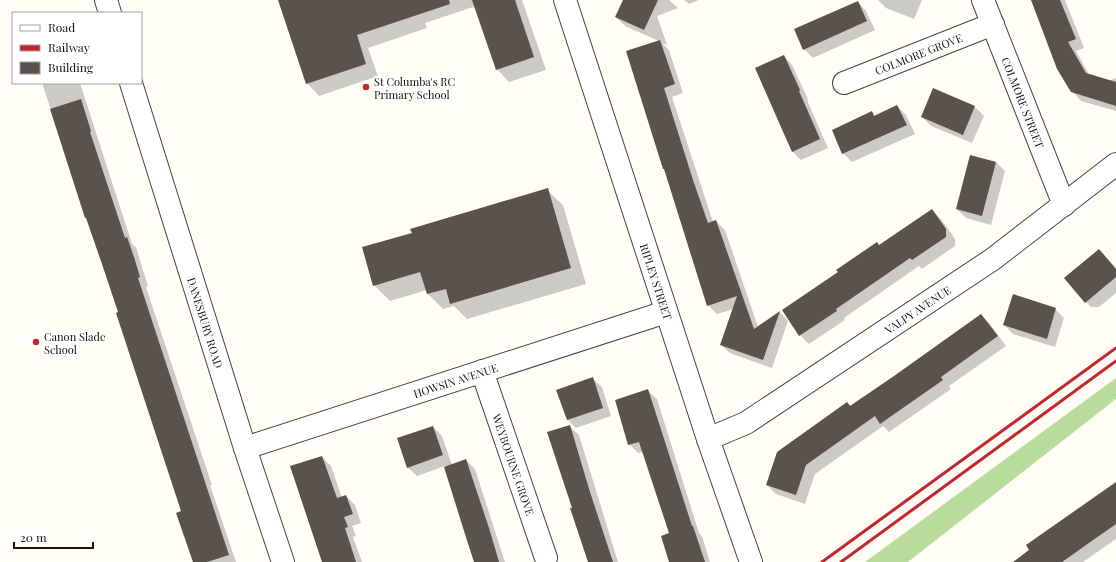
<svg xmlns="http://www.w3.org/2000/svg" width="1116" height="562" font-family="'Playfair Display',serif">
<rect width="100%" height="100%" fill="#fffdf5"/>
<path fill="#b9dc9c" d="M 1116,378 L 1116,399 L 908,562 L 865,562 Z"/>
<g fill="#0003">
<path d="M 279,0 L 522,0 L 546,70 L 509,82 L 497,69 L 476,10 L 473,7 L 425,23 L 427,28 L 368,48 L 378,76 L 319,96 L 307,83 Z"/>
<path d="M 624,0 L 669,0 L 678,8 L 657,16 L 667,45 L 662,43 L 669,50 L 683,93 L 672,97 L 713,222 L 716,221 L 725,230 L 758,327 L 780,312 L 788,321 L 772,368 L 730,353 L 721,345 L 734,309 L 717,314 L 708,305 L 665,171 L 664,169 L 659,41 L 625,26 L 616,17 Z"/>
<path d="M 684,0 L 699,0 L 689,4 Z"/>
<path d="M 878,0 L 922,0 L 914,19 L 886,8 Z"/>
<path d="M 1032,0 L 1065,0 L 1084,48 L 1076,51 L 1090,76 L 1108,81 L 1116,78 L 1116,111 L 1081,101 L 1072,91 Z"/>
<path d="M 858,2 L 866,11 L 875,30 L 813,58 L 804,49 Z"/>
<path d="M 784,56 L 792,65 L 808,99 L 807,100 L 828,148 L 801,160 L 792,151 Z"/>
<path d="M 42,83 L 80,83 L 132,244 L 136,247 L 142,267 L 148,286 L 146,287 L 212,485 L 210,485 L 236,562 L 194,562 L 183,512 L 119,313 Z"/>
<path d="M 934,90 L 975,107 L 984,116 L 972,143 L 931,126 L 922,117 Z"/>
<path d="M 897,106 L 906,115 L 915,134 L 852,162 L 843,153 L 872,113 L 875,116 Z"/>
<path d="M 971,156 L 996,162 L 1005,171 L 991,225 L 966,218 L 957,209 Z"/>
<path d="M 547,190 L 563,205 L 586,284 L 467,319 L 454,306 L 443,309 L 428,294 L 427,290 L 390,301 L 374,285 L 413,233 Z"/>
<path d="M 932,210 L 941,219 L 955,239 L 955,246 L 922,269 L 919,266 L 844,318 L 845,320 L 809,344 L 800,335 L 783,310 Z"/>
<path d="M 1099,250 L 1116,268 L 1116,293 L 1099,307 L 1091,307 L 1082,298 Z"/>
<path d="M 1055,309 L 1064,318 L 1055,347 L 1013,334 L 1004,325 Z"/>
<path d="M 981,315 L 990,324 L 1006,346 L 949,386 L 951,389 L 889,432 L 883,426 L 815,474 L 805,504 L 776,494 L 767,485 L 847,403 L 851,406 L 894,377 Z"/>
<path d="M 593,379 L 602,387 L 611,416 L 576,428 L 567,419 Z"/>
<path d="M 648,391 L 657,399 L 699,533 L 702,536 L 710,562 L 671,562 L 670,534 L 643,452 L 638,453 L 629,444 Z"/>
<path d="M 433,427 L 442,436 L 452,465 L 466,460 L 475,469 L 505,562 L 475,562 L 445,466 L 417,476 L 408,468 Z"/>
<path d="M 570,427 L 579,435 L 618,562 L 589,562 Z"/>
<path d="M 322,457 L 331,466 L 342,498 L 346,496 L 355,505 L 361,523 L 352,526 L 356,536 L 353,537 L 362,562 L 323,562 Z"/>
<path d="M 1116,483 L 1116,539 L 1083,562 L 1014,562 Z"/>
</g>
<g fill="#5a524d">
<path d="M 278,0 L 449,0 L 450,4 L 357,35 L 366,64 L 306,84 Z"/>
<path d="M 472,0 L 515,0 L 534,57 L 496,70 Z"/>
<path d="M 623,0 L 658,0 L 644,30 L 615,17 Z"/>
<path d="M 1031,0 L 1060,0 L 1076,39 L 1068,42 L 1086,73 L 1116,82 L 1116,106 L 1071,92 L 1057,69 Z"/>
<path d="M 858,1 L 867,21 L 803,50 L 794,29 Z"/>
<path d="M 660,40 L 675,84 L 664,88 L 693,180 L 708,223 L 716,220 L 754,329 L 780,311 L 763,360 L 720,345 L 737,296 L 707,306 L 664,169 L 663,169 L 626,51 Z"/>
<path d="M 784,55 L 800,90 L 799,91 L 820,139 L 792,152 L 755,68 Z"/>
<path d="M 933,88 L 975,106 L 963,135 L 921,117 Z"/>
<path d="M 81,99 L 91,131 L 90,132 L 125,238 L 127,237 L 134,257 L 140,277 L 138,278 L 229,555 L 207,562 L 193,562 L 176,513 L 181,511 L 116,313 L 118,312 L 103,267 L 86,218 L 85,218 L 50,109 Z"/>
<path d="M 897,105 L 907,125 L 842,154 L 832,130 L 872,111 L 874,116 Z"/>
<path d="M 970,155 L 996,162 L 982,216 L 956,209 Z"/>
<path d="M 548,188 L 571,268 L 450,304 L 446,289 L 427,294 L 420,272 L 373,286 L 362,247 L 412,233 L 410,229 Z"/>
<path d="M 932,209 L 946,229 L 946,237 L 912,260 L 910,258 L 836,309 L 837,311 L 799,336 L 782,310 L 838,272 L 836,270 L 877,242 L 879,245 Z"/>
<path d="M 1099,249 L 1116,269 L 1116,277 L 1085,303 L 1064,278 Z"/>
<path d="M 1013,294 L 1056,308 L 1047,339 L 1003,325 Z"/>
<path d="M 981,314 L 998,336 L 941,377 L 943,380 L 880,424 L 875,416 L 806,465 L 796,495 L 766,485 L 777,452 L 847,402 L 850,406 L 894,376 Z"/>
<path d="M 593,377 L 603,408 L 567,420 L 556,390 Z"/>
<path d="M 648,389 L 692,526 L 693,526 L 705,562 L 669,562 L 661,536 L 669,533 L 639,442 L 628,445 L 615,400 Z"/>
<path d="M 570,425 L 590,492 L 613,562 L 588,562 L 570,508 L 572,508 L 547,432 Z"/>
<path d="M 433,426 L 443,455 L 407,468 L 397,438 Z"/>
<path d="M 322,456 L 337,498 L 346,495 L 353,514 L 344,517 L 348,527 L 345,528 L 356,562 L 322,562 L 290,466 Z"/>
<path d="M 466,459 L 489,528 L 499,562 L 474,562 L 464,531 L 444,467 Z"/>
<path d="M 1116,482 L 1116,524 L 1062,562 L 1013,562 L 1029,550 L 1026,545 Z"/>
</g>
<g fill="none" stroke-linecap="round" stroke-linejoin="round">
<defs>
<g id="minor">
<path d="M 106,0 L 110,13"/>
<path id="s1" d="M 565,0 L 708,439 L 751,562"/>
<path id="s2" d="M 983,0 L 1064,205"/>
<path id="s3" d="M 131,83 L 245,448 L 283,562"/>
<path id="s4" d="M 844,83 L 993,24"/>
<path id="s5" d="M 482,371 L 546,558"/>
<path id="s6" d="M 708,439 L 746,423 L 993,259 L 1116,164"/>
<path id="s7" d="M 245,448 L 666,312"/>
</g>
</defs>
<use href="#minor" stroke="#444" stroke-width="24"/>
<use href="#minor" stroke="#fff" stroke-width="22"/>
<g stroke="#c4262e" stroke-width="3">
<path d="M 822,562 L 1116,348"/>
<path d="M 841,562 L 1116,361"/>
</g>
</g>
<g fill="#c4262e" stroke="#fff" stroke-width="1.5">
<circle cx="366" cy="87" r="4"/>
<circle cx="36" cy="342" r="4"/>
</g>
<g text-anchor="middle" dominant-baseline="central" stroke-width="4" stroke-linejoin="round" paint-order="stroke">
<g font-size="11" fill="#111" stroke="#fff">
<text stroke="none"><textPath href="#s4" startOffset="80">COLMORE GROVE</textPath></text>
<text stroke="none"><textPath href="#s2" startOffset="110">COLMORE STREET</textPath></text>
<text stroke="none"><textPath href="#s1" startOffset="296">RIPLEY STREET</textPath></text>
<text stroke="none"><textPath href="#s6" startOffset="247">VALPY AVENUE</textPath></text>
<text stroke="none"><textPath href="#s3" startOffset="251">DANESBURY ROAD</textPath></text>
<text stroke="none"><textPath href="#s7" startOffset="221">HOWSIN AVENUE</textPath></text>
<text stroke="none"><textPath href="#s5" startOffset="99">WEYBOURNE GROVE</textPath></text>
</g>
<g font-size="11" fill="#111" stroke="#fff" text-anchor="start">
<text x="374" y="81">St Columba's RC<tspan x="374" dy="13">Primary School</tspan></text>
<text x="44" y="336">Canon Slade<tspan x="44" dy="13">School</tspan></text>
</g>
</g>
<rect x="12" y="12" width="130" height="72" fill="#ffffff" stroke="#a0a0a0"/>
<rect x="20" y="25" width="20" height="6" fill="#ffffff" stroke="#a0a0a0"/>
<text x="48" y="32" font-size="12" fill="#111111">Road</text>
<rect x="20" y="45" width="20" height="6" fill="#c4262e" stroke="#a0a0a0"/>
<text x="48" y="52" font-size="12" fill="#111111">Railway</text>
<rect x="20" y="62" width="20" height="12" fill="#5a524d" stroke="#a0a0a0"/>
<text x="48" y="72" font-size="12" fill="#111111">Building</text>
<path d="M14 542v6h79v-6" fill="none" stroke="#111111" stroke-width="2"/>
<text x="20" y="542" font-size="12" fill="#111111" stroke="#ffffff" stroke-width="3" paint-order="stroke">20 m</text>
</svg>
